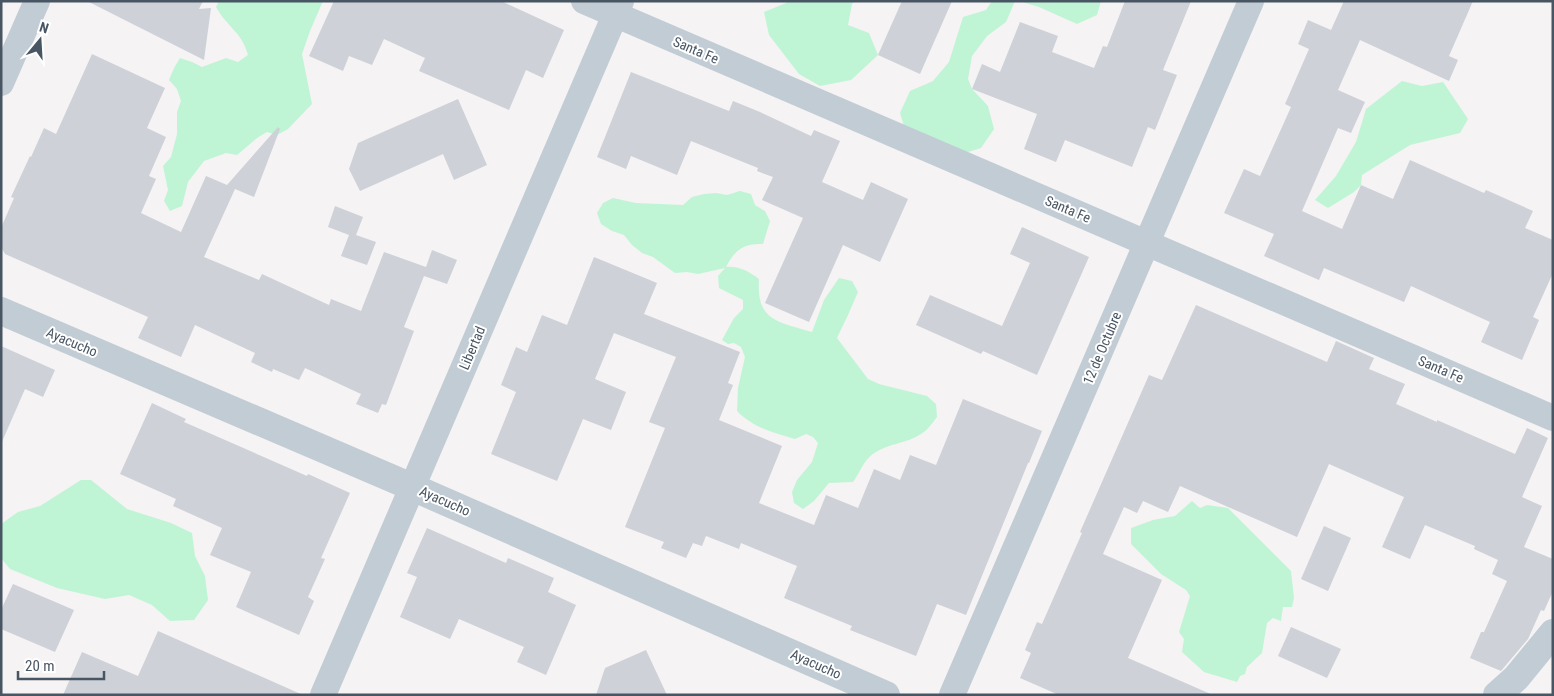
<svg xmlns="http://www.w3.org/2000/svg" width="1554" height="696" font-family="'Roboto Condensed',sans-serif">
<rect width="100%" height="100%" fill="#f5f3f3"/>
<g fill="#bff5d5">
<path d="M 219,1 L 323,1 L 310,31 L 302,54 L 312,104 L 288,129 L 277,135 L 267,132 C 255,138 247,147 237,155 L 226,153 L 204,161 L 188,182 L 182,206 L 170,211 L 164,201 L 168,190 L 163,166 L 171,157 L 177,134 L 177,112 L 181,101 L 177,89 L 169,80 L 174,68 L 180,58 L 192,62 L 202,67 L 226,58 L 238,62 L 248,55 C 242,32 227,27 216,7 Z"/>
<path d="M 787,1 L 855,1 L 852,4 L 848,25 L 869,33 L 878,55 L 851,80 L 820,86 L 799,74 L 769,35 L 764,12 L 786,3 Z"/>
<path d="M 992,1 L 1015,1 L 1006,22 L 987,36 L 972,56 L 968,79 L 972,89 L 988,106 L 994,129 L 981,148 L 955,156 L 907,136 L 900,113 L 910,91 L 933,81 L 949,62 L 963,17 L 986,10 Z"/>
<path d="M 1019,1 L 1101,1 L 1097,15 L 1077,24 L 1039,7 Z"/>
<path d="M 1402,81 L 1422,86 L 1443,82 L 1468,119 L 1460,133 L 1410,145 L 1362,175 L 1361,185 L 1354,192 L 1328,208 L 1315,200 L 1336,176 L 1356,142 L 1366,109 Z"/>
<path d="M 740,191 L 751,194 L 755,205 L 765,211 L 770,221 L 763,244 C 743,243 735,250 726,267 C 739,266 748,271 759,279 C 756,321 778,322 812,332 L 824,300 L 839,278 L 852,281 L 858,292 L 848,315 L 837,338 L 868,379 L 879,384 L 927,396 L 936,404 L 937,417 C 932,423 928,430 921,434 C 907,444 887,443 873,454 C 863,461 860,473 853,482 L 829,483 L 814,501 L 803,509 L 794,503 L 792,492 L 797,480 L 812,462 L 818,443 L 813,437 L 806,434 L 795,439 C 774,433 752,427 737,411 L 738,388 L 745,357 L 741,347 L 734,343 L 728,344 L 722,340 L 734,318 L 743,309 L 743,300 L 719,288 L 718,276 L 725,268 L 698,274 L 687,272 L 675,273 L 653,257 L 642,253 L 632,245 L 624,235 L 612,231 L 601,224 L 597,213 L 603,203 L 613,198 L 636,203 L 683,205 L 692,197 L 704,194 L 716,193 L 727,195 Z"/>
<path d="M 81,480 L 91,480 L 127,509 L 171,523 L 192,533 L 195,556 L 205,576 L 208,600 L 194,620 L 170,621 L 152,605 L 129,595 L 105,599 L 57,588 L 10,569 L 1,558 L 1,524 L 18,512 L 40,506 Z"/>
<path d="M 1192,501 L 1200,508 L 1207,505 L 1228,508 L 1291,571 L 1294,598 L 1292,607 L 1283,607 L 1281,621 L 1273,618 L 1267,623 L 1262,653 L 1247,667 L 1245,674 L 1240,676 L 1237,682 L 1204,672 L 1182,652 L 1184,639 L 1179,632 L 1190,596 L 1186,590 L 1161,574 L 1131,544 L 1131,528 L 1153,520 L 1175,516 Z"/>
</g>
<g fill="#ced1d8">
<path d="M 87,1 L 203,1 L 199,9 L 211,8 L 204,60 Z"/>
<path d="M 334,1 L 501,1 L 564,30 L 543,78 L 526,70 L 509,110 L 419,71 L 425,58 L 384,39 L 372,65 L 349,56 L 343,71 L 309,56 Z"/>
<path d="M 902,1 L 952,1 L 920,74 L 878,55 Z"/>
<path d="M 1125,1 L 1191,1 L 1163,70 L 1177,75 L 1155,130 L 1148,127 L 1132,167 L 1065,140 L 1056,162 L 1024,149 L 1037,114 L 972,89 L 982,64 L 1000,72 L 1020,22 L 1058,36 L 1052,52 L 1094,68 L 1103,46 L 1107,47 Z"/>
<path d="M 1344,1 L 1473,1 L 1449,56 L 1458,60 L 1449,81 L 1360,40 L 1338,90 L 1365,102 L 1351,133 L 1338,128 L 1302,211 L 1342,229 L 1361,185 L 1393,199 L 1410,160 L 1484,193 L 1486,190 L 1533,211 L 1525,228 L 1553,240 L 1553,273 L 1533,317 L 1539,320 L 1522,360 L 1481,342 L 1490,322 L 1411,286 L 1404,302 L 1324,268 L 1319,280 L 1264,256 L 1274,234 L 1224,213 L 1244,169 L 1260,176 L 1291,107 L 1285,104 L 1309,49 L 1298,44 L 1308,20 L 1331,30 Z"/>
<path d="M 92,54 L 165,88 L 147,128 L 166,137 L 149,176 L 156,179 L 141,213 L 181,232 L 206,176 L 227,185 L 278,127 L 280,129 L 254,197 L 235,189 L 204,257 L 259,280 L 262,274 L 329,305 L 331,299 L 361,311 L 384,252 L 426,267 L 432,250 L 457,260 L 447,284 L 424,276 L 404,327 L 414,331 L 386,405 L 382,404 L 378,413 L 356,404 L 361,394 L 305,368 L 299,380 L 273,369 L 272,372 L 251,362 L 255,353 L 195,325 L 181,357 L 138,338 L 148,317 L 5,254 L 1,247 L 1,228 L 14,198 L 11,197 L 30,156 L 31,157 L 44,128 L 56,134 Z"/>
<path d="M 631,72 L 729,111 L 733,101 L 760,112 L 811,136 L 814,130 L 840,141 L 822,182 L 863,200 L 871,182 L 908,199 L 880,262 L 843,245 L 809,322 L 765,303 L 803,218 L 762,200 L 773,177 L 757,171 L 758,168 L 691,141 L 677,175 L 631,156 L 626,169 L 597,157 Z"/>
<path d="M 458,99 L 487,165 L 454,180 L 443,154 L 360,191 L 349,169 L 358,143 Z"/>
<path d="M 335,206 L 363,217 L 356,235 L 376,242 L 367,265 L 341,256 L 349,235 L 328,227 Z"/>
<path d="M 1022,227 L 1089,257 L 1037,375 L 983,351 L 981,354 L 916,325 L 930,295 L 1002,326 L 1030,263 L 1010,254 Z"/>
<path d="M 594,257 L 657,283 L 644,314 L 740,352 L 728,383 L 733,385 L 719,420 L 782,446 L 759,503 L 814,525 L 826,495 L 858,508 L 874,469 L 900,480 L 910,455 L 936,465 L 963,399 L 1042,431 L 1029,463 L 1028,463 L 966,615 L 937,604 L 916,656 L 850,630 L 852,626 L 784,598 L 797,566 L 741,543 L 739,549 L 706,536 L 702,546 L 693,543 L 686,558 L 661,548 L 664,542 L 625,527 L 665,428 L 649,422 L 676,357 L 614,333 L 595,379 L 626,392 L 611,430 L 583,419 L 557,481 L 491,454 L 516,392 L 501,385 L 516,347 L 527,352 L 542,315 L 567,325 Z"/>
<path d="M 1196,305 L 1327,362 L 1336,341 L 1374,358 L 1369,369 L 1405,384 L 1396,404 L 1437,422 L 1437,420 L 1515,454 L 1527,428 L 1548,438 L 1522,497 L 1542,506 L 1524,547 L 1553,559 L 1553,591 L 1544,611 L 1541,610 L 1528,639 L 1501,671 L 1470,658 L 1481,632 L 1484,632 L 1507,581 L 1492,574 L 1498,560 L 1474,549 L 1475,546 L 1425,525 L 1410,559 L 1382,547 L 1404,497 L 1329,464 L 1297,537 L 1180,486 L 1168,512 L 1143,501 L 1137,513 L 1124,507 L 1103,554 L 1162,580 L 1128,658 L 1213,695 L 1059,695 L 1020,678 L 1031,653 L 1025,650 L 1037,622 L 1042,624 L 1082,533 L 1080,532 L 1149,375 L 1162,380 Z"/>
<path d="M 1,346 L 55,370 L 43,397 L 25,389 L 1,444 Z"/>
<path d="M 152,403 L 186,419 L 184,422 L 307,476 L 308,474 L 350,493 L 321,558 L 325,559 L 308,597 L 314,601 L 299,635 L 236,607 L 251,572 L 210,555 L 222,528 L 173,506 L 176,499 L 120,474 Z"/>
<path d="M 1324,526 L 1351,538 L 1328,591 L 1301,579 Z"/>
<path d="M 427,528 L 506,563 L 508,558 L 554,578 L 548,592 L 576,605 L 546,675 L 517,662 L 524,647 L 459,619 L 450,639 L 400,617 L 417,577 L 407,573 Z"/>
<path d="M 13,584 L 74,610 L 55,652 L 1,629 L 1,610 Z"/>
<path d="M 1291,627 L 1341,649 L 1327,678 L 1278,656 Z"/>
<path d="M 158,631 L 303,695 L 63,695 L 82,652 L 138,676 Z"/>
<path d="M 646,650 L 667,695 L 596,695 L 605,668 Z"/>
</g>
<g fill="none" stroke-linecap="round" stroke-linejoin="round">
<g stroke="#c2ccd5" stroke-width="26">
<path d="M 584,1 L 1553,418"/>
<path d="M 1,83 L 37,1"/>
<path d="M 323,695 L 621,1"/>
<path d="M 952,695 L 1251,1"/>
</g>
<g stroke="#c2ccd5" stroke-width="28">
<path d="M 1,311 L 412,487 L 886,695"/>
<path d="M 1497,695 L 1516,678 L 1553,633"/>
</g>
</g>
<g text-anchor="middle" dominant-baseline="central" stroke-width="4" stroke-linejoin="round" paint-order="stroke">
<g font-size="14" fill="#485563" stroke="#fff">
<text transform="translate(696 50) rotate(23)">Santa Fe</text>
<text transform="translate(1068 209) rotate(23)">Santa Fe</text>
<text transform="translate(72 342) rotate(23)">Ayacucho</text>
<text transform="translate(472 348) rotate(-67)">Libertad</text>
<text transform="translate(1102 348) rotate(-67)">12 de Octubre</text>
<text transform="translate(1441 369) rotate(23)">Santa Fe</text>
<text transform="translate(445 501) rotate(24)">Ayacucho</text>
<text transform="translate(816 664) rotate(24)">Ayacucho</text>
</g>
</g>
<rect width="1554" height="696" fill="none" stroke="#485563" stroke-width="5"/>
<g transform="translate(40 40) rotate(18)" stroke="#ffffff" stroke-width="4" paint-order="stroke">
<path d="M0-4L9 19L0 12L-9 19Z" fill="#485563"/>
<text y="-8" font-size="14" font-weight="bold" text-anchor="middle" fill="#485563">N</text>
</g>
<path d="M18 671v8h86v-8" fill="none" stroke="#485563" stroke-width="2.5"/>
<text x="25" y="671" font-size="15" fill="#485563" stroke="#ffffff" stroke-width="4" paint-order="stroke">20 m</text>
</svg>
